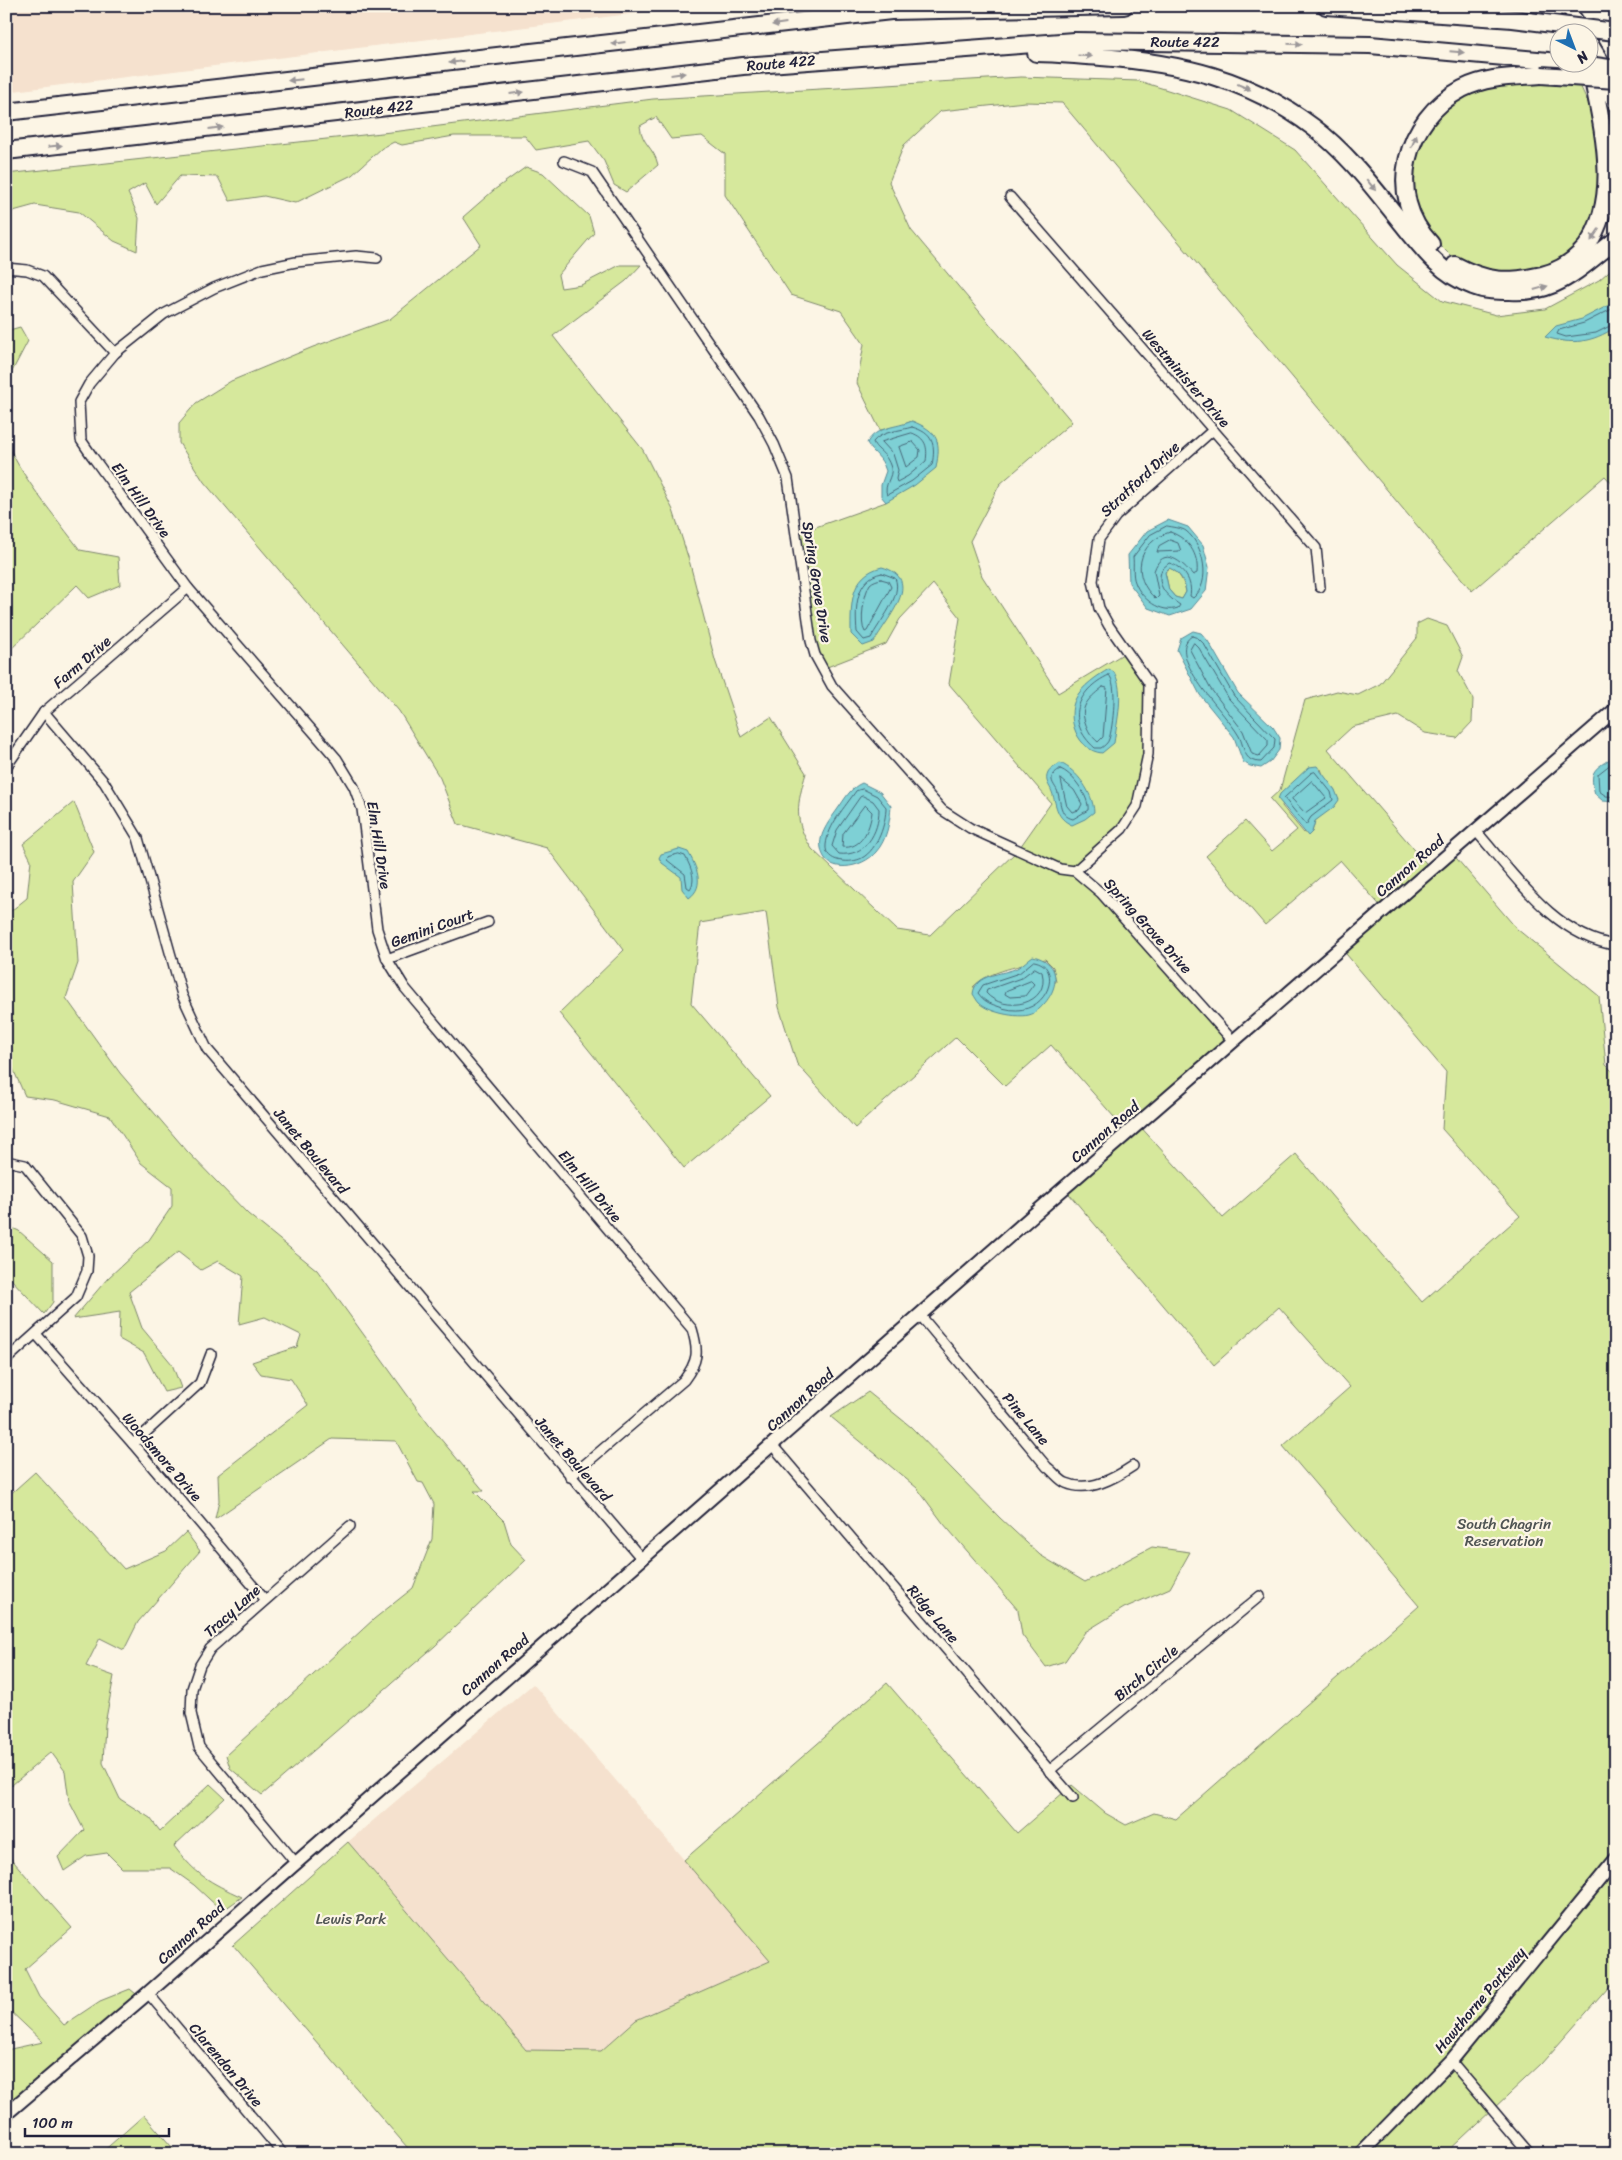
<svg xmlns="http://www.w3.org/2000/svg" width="1622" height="2160" font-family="Sriracha,sans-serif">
<rect width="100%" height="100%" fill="#fcf5e5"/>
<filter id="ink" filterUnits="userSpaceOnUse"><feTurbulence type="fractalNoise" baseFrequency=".02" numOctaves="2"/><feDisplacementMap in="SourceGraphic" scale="10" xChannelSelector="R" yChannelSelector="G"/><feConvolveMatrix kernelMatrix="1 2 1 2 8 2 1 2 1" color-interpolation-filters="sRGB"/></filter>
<g filter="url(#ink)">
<g fill="#f5e1ce">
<path d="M 6,6 L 694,6 L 6,92 Z"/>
<path d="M 533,1684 L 771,1961 L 636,2020 L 601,2051 L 526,2050 L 348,1842 Z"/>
</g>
<g fill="#d6e89c" stroke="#7c856c" fill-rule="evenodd">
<path d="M 1021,77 L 1139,81 L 1231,110 L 1295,150 L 1397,265 L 1442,301 L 1496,315 L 1545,309 L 1599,280 L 1616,265 L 1616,488 L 1605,476 L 1472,591 L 1062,103 L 1025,102 L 941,111 L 904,145 L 889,182 L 911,230 L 1072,422 L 1000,484 L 970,541 L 982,576 L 1058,693 L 1128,651 L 1149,683 L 1148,754 L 1137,806 L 1122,829 L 1075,871 L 1101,893 L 1228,1040 L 1138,1124 L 1223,1218 L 1296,1154 L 1422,1302 L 1520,1216 L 1442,1129 L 1446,1072 L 1341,948 L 1384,910 L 1340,860 L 1265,925 L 1206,856 L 1245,821 L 1272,851 L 1297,830 L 1270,799 L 1280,790 L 1305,700 L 1337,691 L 1358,695 L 1380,684 L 1417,638 L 1417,624 L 1427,619 L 1447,626 L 1463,657 L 1458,671 L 1473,699 L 1472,722 L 1457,738 L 1425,733 L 1398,716 L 1352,727 L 1328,749 L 1431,869 L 1451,852 L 1517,929 L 1599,996 L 1606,1065 L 1616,1075 L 1616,1979 L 1541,2064 L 1445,2154 L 413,2154 L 233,1945 L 348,1842 L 526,2050 L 601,2051 L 636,2020 L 770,1961 L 684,1860 L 887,1683 L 1017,1833 L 1072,1785 L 1105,1813 L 1126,1825 L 1154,1813 L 1176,1819 L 1419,1606 L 1283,1446 L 1350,1387 L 1279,1307 L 1214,1365 L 1064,1188 L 1128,1133 L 1051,1045 L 1005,1086 L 956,1037 L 855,1128 L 797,1064 L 779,1007 L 766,912 L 700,923 L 691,1003 L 770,1096 L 684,1168 L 559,1013 L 624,950 L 547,848 L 458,824 L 440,778 L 399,711 L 204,482 L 179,443 L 179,423 L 196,403 L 231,381 L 313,347 L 390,319 L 481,245 L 463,217 L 494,190 L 526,167 L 543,173 L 589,216 L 594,233 L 558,275 L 561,288 L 581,285 L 620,265 L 641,265 L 626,281 L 553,336 L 643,450 L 673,510 L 689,560 L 715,660 L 741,737 L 771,717 L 806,773 C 797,804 793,821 812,849 L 897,930 L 930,935 L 1018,850 L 1051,803 L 949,684 L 960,618 L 933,584 L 900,619 L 886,644 L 822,669 L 815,655 L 796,534 L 886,502 L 912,421 L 897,427 L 880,430 L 857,383 L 864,344 L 841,311 L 791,295 L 725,195 L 725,154 L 702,136 L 671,139 L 656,117 L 640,126 C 642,145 654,147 658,165 L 626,192 L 614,185 L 604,161 L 589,141 L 536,150 L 525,136 L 454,136 L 402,145 L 394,142 L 382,148 L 352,175 L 295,203 L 264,196 L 230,201 L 218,177 L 180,176 L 156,204 L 145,183 L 128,193 L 139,218 L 137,251 L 114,241 L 79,212 L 35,205 L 6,213 L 6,174 L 400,131 L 653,99 ZM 1321,769 L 1324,777 L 1335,790 L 1323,814 L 1315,821 L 1312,832 L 1304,833 L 1282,806 L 1287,788 ZM 1045,959 L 1053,967 L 1056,982 L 973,987 C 989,970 1023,966 1045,959 Z"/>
<path d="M 1500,83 L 1579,83 L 1604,137 L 1599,222 L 1562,263 L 1507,277 L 1454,259 L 1436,241 L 1422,220 L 1416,199 L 1413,178 L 1415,164 L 1422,140 L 1438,114 L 1467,93 Z"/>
<path d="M 20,327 L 28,341 L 6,383 L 6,331 Z"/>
<path d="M 6,438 C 15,470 59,521 80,550 L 118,557 L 120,585 L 89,598 L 77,585 L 6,654 Z"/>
<path d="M 1170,568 C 1180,573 1184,582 1186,592 L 1182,599 L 1175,597 L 1169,590 L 1165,572 Z"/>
<path d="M 74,802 L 94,852 L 73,882 L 78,963 L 66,998 L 120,1073 L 187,1151 L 248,1214 L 317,1270 L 429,1425 L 484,1491 L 474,1491 L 504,1521 L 511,1544 L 526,1560 L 435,1646 L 262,1795 L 230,1768 L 226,1755 L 374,1619 L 413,1588 L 432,1539 L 434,1504 L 423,1483 L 418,1482 L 396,1441 L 332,1439 L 215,1519 L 219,1501 L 218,1475 L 308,1405 L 291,1379 L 261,1374 L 252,1362 L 297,1347 L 301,1335 L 265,1317 L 239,1324 L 243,1276 L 218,1261 L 201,1270 L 178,1252 L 129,1292 L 142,1328 L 172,1364 L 181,1388 L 164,1392 L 144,1353 L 119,1339 L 120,1312 L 73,1319 L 108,1278 L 149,1240 L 172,1206 L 172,1187 L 141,1163 L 110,1116 L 55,1100 L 25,1096 L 6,1053 L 6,915 L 27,898 L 31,860 L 23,844 Z"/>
<path d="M 6,1225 L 19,1231 L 53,1261 L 53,1302 L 44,1314 L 10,1278 L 6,1281 Z"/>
<path d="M 868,1392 L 911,1427 L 1000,1518 L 1040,1555 L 1085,1582 L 1152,1547 L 1190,1552 L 1170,1588 L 1124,1608 L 1085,1632 L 1065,1661 L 1046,1667 L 1022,1635 L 1018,1610 L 943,1523 L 917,1488 L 831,1417 Z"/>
<path d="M 35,1472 L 124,1569 L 166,1551 L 186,1532 L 200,1551 L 138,1622 L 124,1650 L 100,1638 L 86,1666 L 114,1676 L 105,1724 L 103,1763 L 120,1799 L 150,1818 L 160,1831 L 210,1784 L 225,1798 L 174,1846 C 196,1875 209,1882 242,1897 L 222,1911 L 194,1885 L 170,1868 L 122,1868 L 107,1853 L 86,1856 L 64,1871 L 58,1857 L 84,1830 L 69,1801 L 65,1771 L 51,1752 L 6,1790 L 6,1498 Z"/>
<path d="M 6,1853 L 72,1928 L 25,1969 L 39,1997 L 64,2025 L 100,2001 L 130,1989 L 136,1994 L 6,2107 L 6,2050 L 43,2042 L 6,2007 Z"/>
<path d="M 144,2115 L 178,2154 L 100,2154 Z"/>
</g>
<g fill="#7ed0d5" stroke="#598a97" fill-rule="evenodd">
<path d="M 1616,294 L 1616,327 C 1591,343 1573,345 1545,337 L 1556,326 L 1582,319 L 1611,304 Z"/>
<path d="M 912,421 C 939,432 941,441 936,468 L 915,485 L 886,502 L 881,496 L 881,485 L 886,471 C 881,455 875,456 867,443 C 876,426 896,428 912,421 Z"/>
<path d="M 1168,520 L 1188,527 L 1203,545 L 1209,567 L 1206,591 L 1191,609 L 1170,616 L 1148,608 L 1129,583 L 1128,555 L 1147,531 ZM 1169,568 C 1180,572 1185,582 1186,592 L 1182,599 L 1175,597 L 1169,590 L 1165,572 Z"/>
<path d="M 882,567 C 925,579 887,618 874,642 L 863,646 L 851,634 C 851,606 849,575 882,567 Z"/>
<path d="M 1193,631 L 1201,633 L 1208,641 L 1238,693 L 1273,727 L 1280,738 L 1279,750 L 1270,762 L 1261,768 L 1250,766 L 1243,762 L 1234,737 L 1200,695 L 1177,650 L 1181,638 Z"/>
<path d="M 1109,669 L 1114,672 C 1125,692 1117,721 1114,743 L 1102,753 C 1078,751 1065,718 1076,698 C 1081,687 1098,675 1109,669 Z"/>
<path d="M 1616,754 L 1616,802 L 1603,801 L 1595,794 C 1587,766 1599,769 1616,754 Z"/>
<path d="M 1060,763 C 1077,770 1093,793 1094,812 L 1085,819 L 1072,825 C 1056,818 1057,807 1052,792 C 1050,786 1044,781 1048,773 C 1050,769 1056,766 1060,763 Z"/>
<path d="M 1317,766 L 1335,790 L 1339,800 L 1334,807 L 1315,821 L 1312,832 L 1308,836 L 1278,799 L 1280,794 L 1309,767 Z"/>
<path d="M 862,783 L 880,792 L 891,806 C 890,821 887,840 876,852 C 863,868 825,876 821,848 C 818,835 830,820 837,810 C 845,799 850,788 862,783 Z"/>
<path d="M 679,849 L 688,852 C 696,866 706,886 689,898 L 682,889 L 681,877 L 662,863 L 659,858 L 661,854 Z"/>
<path d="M 1033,956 C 1067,964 1057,997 1034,1013 C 1023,1020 989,1013 979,1003 C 977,1001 975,997 973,994 C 975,973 1003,975 1017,968 C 1023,965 1028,959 1033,956 Z"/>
</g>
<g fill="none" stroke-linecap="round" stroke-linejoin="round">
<g stroke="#476879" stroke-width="1">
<path d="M 1616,307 L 1584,323 L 1559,330 L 1557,334 L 1566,337 L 1596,333 L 1616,323"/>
<path d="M 912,427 C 933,433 936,444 932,465 L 912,481 L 887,495 C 883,485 893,477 891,468 C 886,451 877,452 873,442 C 881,431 900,431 912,427 Z"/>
<path d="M 912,433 C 926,438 928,447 926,461 L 908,476 L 897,482 L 896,479 L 898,470 L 893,454 L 882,442 Z"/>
<path d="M 913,442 L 920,450 L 919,457 L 906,467 L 899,447 Z"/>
<path d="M 1167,526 C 1172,527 1182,528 1186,531 C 1204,545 1212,583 1193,598 L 1190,596 C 1193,582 1184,567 1169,563 L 1162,569 C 1155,586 1168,597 1180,605 L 1178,608 C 1161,614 1141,599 1135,582 C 1132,575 1134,564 1133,557 L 1150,535 Z"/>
<path d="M 1170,532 C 1188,538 1199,554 1197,573 L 1193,575 C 1183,563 1163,544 1154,571 L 1159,596 L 1156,599 C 1130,577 1137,542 1170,532 Z"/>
<path d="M 1170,540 L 1178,543 L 1181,551 L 1157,552 L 1159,546 Z"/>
<path d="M 882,573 L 895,578 C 903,596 879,622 871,638 L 864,640 L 857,632 C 855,609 855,578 882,573 Z"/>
<path d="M 881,579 L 888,581 L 891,587 L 867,631 L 865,632 C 859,623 864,593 870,584 C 873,581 877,580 881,579 Z"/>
<path d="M 1192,636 L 1198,638 L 1204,644 L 1234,696 L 1275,739 L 1274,748 L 1261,762 C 1243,762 1245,748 1239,736 C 1235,729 1230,723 1225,717 C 1214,702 1166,651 1192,636 Z"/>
<path d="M 1194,643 L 1199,648 L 1229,699 L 1268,740 L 1268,746 L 1259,756 L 1252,754 L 1243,731 L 1210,688 L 1190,650 Z"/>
<path d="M 1109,675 C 1118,683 1113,727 1109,739 C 1108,743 1104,746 1101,748 L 1095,748 C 1065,722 1076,690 1109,675 Z"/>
<path d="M 1103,687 L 1107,688 L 1103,737 L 1098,742 C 1091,736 1088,731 1085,722 C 1079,705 1091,697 1103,687 Z"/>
<path d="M 1616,760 L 1598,774 L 1599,791 L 1606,796 L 1616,797"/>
<path d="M 1060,769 C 1072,772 1090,798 1088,810 L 1073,819 C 1060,816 1061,804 1058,793 C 1057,788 1051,783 1052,778 C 1052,774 1057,771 1060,769 Z"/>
<path d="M 1315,772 L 1331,792 L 1333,800 L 1311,817 L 1306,825 L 1284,798 L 1311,773 Z"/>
<path d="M 1061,779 L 1074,790 L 1082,804 L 1079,810 L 1072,812 L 1067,806 Z"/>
<path d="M 1312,781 L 1326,798 L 1305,813 L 1292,799 Z"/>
<path d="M 863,789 L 877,796 L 886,807 C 886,823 878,849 862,858 C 851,864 824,863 826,845 C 828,825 845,807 856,791 Z"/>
<path d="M 863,796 L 873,801 L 879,809 C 879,833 865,857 839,854 L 832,846 L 837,830 L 860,797 Z"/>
<path d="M 865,805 L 872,812 C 870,829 861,850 842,847 L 843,834 Z"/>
<path d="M 679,854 L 685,856 C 690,866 697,879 690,889 L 687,887 L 685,874 L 667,860 L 668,857 Z"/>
<path d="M 1034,961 C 1067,966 1045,1026 997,1006 C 988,1003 984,1001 978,993 L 983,985 L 1019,973 Z"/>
<path d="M 1035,968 L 1042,972 C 1051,1005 1004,1014 986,993 L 987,990 L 1021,978 Z"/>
<path d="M 1031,981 L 1034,984 L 1025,996 L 1010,997 L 1005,994 L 1006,991 Z"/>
</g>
<defs>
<g id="street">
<path d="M 564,161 L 592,172 L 759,416 L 774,444 L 788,478 L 811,641 L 815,655 L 832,686 L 942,810 L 970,828 L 1060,869 L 1075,871 L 1101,893 L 1233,1041"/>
<path d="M 1010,197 L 1316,548 L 1320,587"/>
<path d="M 377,258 L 356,256 L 296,262 L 262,269 L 214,288 L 164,314 L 115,353 L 89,384 L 79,402 L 81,440 L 92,456 L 188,588 L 337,759 L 354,787 L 362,809 L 377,929 L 387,959 L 405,988 L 692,1329 C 699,1352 698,1361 684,1380 L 570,1477"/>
<path d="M 6,268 L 27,270 L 43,276 L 115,353"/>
<path d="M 44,712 L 104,782 L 138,838 L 182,995 L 207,1049 L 642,1559"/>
<path d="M 6,767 L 44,712 L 188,588"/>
<path d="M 1476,831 C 1514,874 1555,937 1616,945"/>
<path d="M 1075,871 L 1122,829 L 1137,806 L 1148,754 L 1149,683 L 1109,626 L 1099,608 L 1093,581 L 1099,539 L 1116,516 L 1213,430"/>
<path d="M 387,959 L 488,922"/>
<path d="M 6,1161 L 25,1165 L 82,1236 L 88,1256 L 87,1271 L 76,1297 L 6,1360"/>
<path d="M 920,1315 L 1047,1467 C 1053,1471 1059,1480 1066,1483 C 1089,1493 1115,1478 1133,1466"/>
<path d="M 36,1334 L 133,1444 L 265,1600"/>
<path d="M 133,1444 L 200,1383 L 211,1354"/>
<path d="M 773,1446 L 1073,1798"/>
<path d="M 1049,1771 L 1260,1596"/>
<path d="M 295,1862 L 199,1747 L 191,1713 L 192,1689 L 200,1665 L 210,1649 L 350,1526"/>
<path d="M 148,1993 L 283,2154"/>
<path d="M 1451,2061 L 1530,2154"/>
<path d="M 1609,2154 L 1616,2147"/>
</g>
<g id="secondary">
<path d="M 1547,6 L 1563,29"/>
<path d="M 1567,6 L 1584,32"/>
<path d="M 1590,41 L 1609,72"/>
<path d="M 1595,75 L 1616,105"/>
<path d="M 6,2114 L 148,1993 L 1064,1188 L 1616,709"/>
<path d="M 1360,2154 L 1451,2061 L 1616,1859"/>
</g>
<g id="highway">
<path d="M 1326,6 L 1513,19"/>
<path d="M 1036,53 C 1058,53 1079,56 1101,57 C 1180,63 1248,78 1313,127 C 1345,151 1369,182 1393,212 C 1416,240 1437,273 1473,286 C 1485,291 1497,291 1510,291 C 1525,292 1540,290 1554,284 C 1577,274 1596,255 1616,240"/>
<path d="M 6,112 L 891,11 L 1124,6"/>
<path d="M 6,151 L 743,66 L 1074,41 L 1370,45 L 1560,62"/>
<path d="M 1431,244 C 1384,195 1405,119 1462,89 C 1487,76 1514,77 1541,75"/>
<path d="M 1455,265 C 1487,282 1507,283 1542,275 C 1559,271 1575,260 1586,247 C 1622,197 1602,127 1591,70"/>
</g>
</defs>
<use href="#street" stroke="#22223b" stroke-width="12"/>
<use href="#secondary" stroke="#22223b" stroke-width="16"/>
<use href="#highway" stroke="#22223b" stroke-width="20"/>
<use href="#street" stroke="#fcf5e5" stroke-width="9"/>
<use href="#secondary" stroke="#fcf5e5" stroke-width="12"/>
<use href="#highway" stroke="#fcf5e5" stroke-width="16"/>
<defs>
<g id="highway-bridge">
<path d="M 1513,19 L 1615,32"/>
<path d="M 1567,62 L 1616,69"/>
<path d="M 1541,75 L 1616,80"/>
</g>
</defs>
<use href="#highway-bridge" stroke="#22223b" stroke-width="20" stroke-linecap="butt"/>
<use href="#highway-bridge" stroke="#fcf5e5" stroke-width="16"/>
</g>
<defs><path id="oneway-solid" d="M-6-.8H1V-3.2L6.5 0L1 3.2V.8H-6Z" transform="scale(1.25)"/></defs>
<g fill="#9a9698">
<use href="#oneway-solid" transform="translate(779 24) rotate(173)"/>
<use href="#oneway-solid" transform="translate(618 43) rotate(173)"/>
<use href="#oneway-solid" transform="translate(1295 44) rotate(1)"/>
<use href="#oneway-solid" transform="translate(1457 52) rotate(5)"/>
<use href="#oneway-solid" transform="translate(1085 56) rotate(4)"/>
<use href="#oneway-solid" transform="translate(456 62) rotate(173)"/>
<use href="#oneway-solid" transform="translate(678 74) rotate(-7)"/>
<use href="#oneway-solid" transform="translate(295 80) rotate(174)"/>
<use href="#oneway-solid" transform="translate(1244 87) rotate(24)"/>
<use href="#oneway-solid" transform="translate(517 93) rotate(-7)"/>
<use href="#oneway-solid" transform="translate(216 128) rotate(-7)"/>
<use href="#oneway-solid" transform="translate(1414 141) rotate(-68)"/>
<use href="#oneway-solid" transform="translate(55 146) rotate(-6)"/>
<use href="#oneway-solid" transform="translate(1371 185) rotate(51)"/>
<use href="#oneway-solid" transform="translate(1595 235) rotate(124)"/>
<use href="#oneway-solid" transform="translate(1541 288) rotate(-16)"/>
</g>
</g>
<g text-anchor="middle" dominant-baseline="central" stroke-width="4.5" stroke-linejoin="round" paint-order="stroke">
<g font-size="15" fill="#22223b" stroke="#fcf5e5">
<text x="1185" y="42">Route 422</text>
<text transform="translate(781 63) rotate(-5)">Route 422</text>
<text transform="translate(379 109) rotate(-7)">Route 422</text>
<text transform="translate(1186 378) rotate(49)">Westminister Drive</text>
<text transform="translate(1140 479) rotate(-43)">Stratford Drive</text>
<text transform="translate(141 500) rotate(54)">Elm Hill Drive</text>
<text transform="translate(817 582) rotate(81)">Spring Grove Drive</text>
<text transform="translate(82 662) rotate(-41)">Farm Drive</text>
<text transform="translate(379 845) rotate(81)">Elm Hill Drive</text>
<text transform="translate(1410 866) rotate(-41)">Cannon Road</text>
<text transform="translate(1148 926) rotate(48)">Spring Grove Drive</text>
<text transform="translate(432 928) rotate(-20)">Gemini Court</text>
<text transform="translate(1105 1132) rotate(-41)">Cannon Road</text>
<text transform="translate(311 1151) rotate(50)">Janet Boulevard</text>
<text transform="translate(590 1186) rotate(50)">Elm Hill Drive</text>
<text transform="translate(800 1400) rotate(-42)">Cannon Road</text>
<text transform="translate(1026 1419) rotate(50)">Pine Lane</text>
<text transform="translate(162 1457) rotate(49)">Woodsmore Drive</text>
<text transform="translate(573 1459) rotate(49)">Janet Boulevard</text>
<text transform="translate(232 1611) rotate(-42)">Tracy Lane</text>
<text transform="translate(933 1614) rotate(50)">Ridge Lane</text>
<text transform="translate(495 1665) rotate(-41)">Cannon Road</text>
<text transform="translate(1146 1673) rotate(-40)">Birch Circle</text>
<text transform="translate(191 1933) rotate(-42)">Cannon Road</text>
<text transform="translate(1480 2000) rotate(-50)">Hawthorne Parkway</text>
<text transform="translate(226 2065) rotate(50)">Clarendon Drive</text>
</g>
<g font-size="15" fill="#4f5453" stroke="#fcf5e5">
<text x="1504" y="1524">South Chagrin<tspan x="1504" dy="17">Reservation</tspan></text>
<text x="351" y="1919">Lewis Park</text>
</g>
</g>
<rect width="1622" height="2160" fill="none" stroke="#fcf5e5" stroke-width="25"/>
<rect x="12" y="12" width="1597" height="2135" fill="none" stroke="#22223b" stroke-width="2" filter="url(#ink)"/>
<g transform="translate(1574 48) rotate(138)"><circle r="24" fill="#fcf5e5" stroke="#a5a1a1"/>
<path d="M0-4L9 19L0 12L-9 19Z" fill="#1f6fb2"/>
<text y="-8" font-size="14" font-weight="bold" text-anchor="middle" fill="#22223b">N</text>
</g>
<path d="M25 2128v8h144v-8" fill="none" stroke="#22223b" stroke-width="2.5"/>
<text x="32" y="2128" font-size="15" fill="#22223b" stroke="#fcf5e5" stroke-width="4" paint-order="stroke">100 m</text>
</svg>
